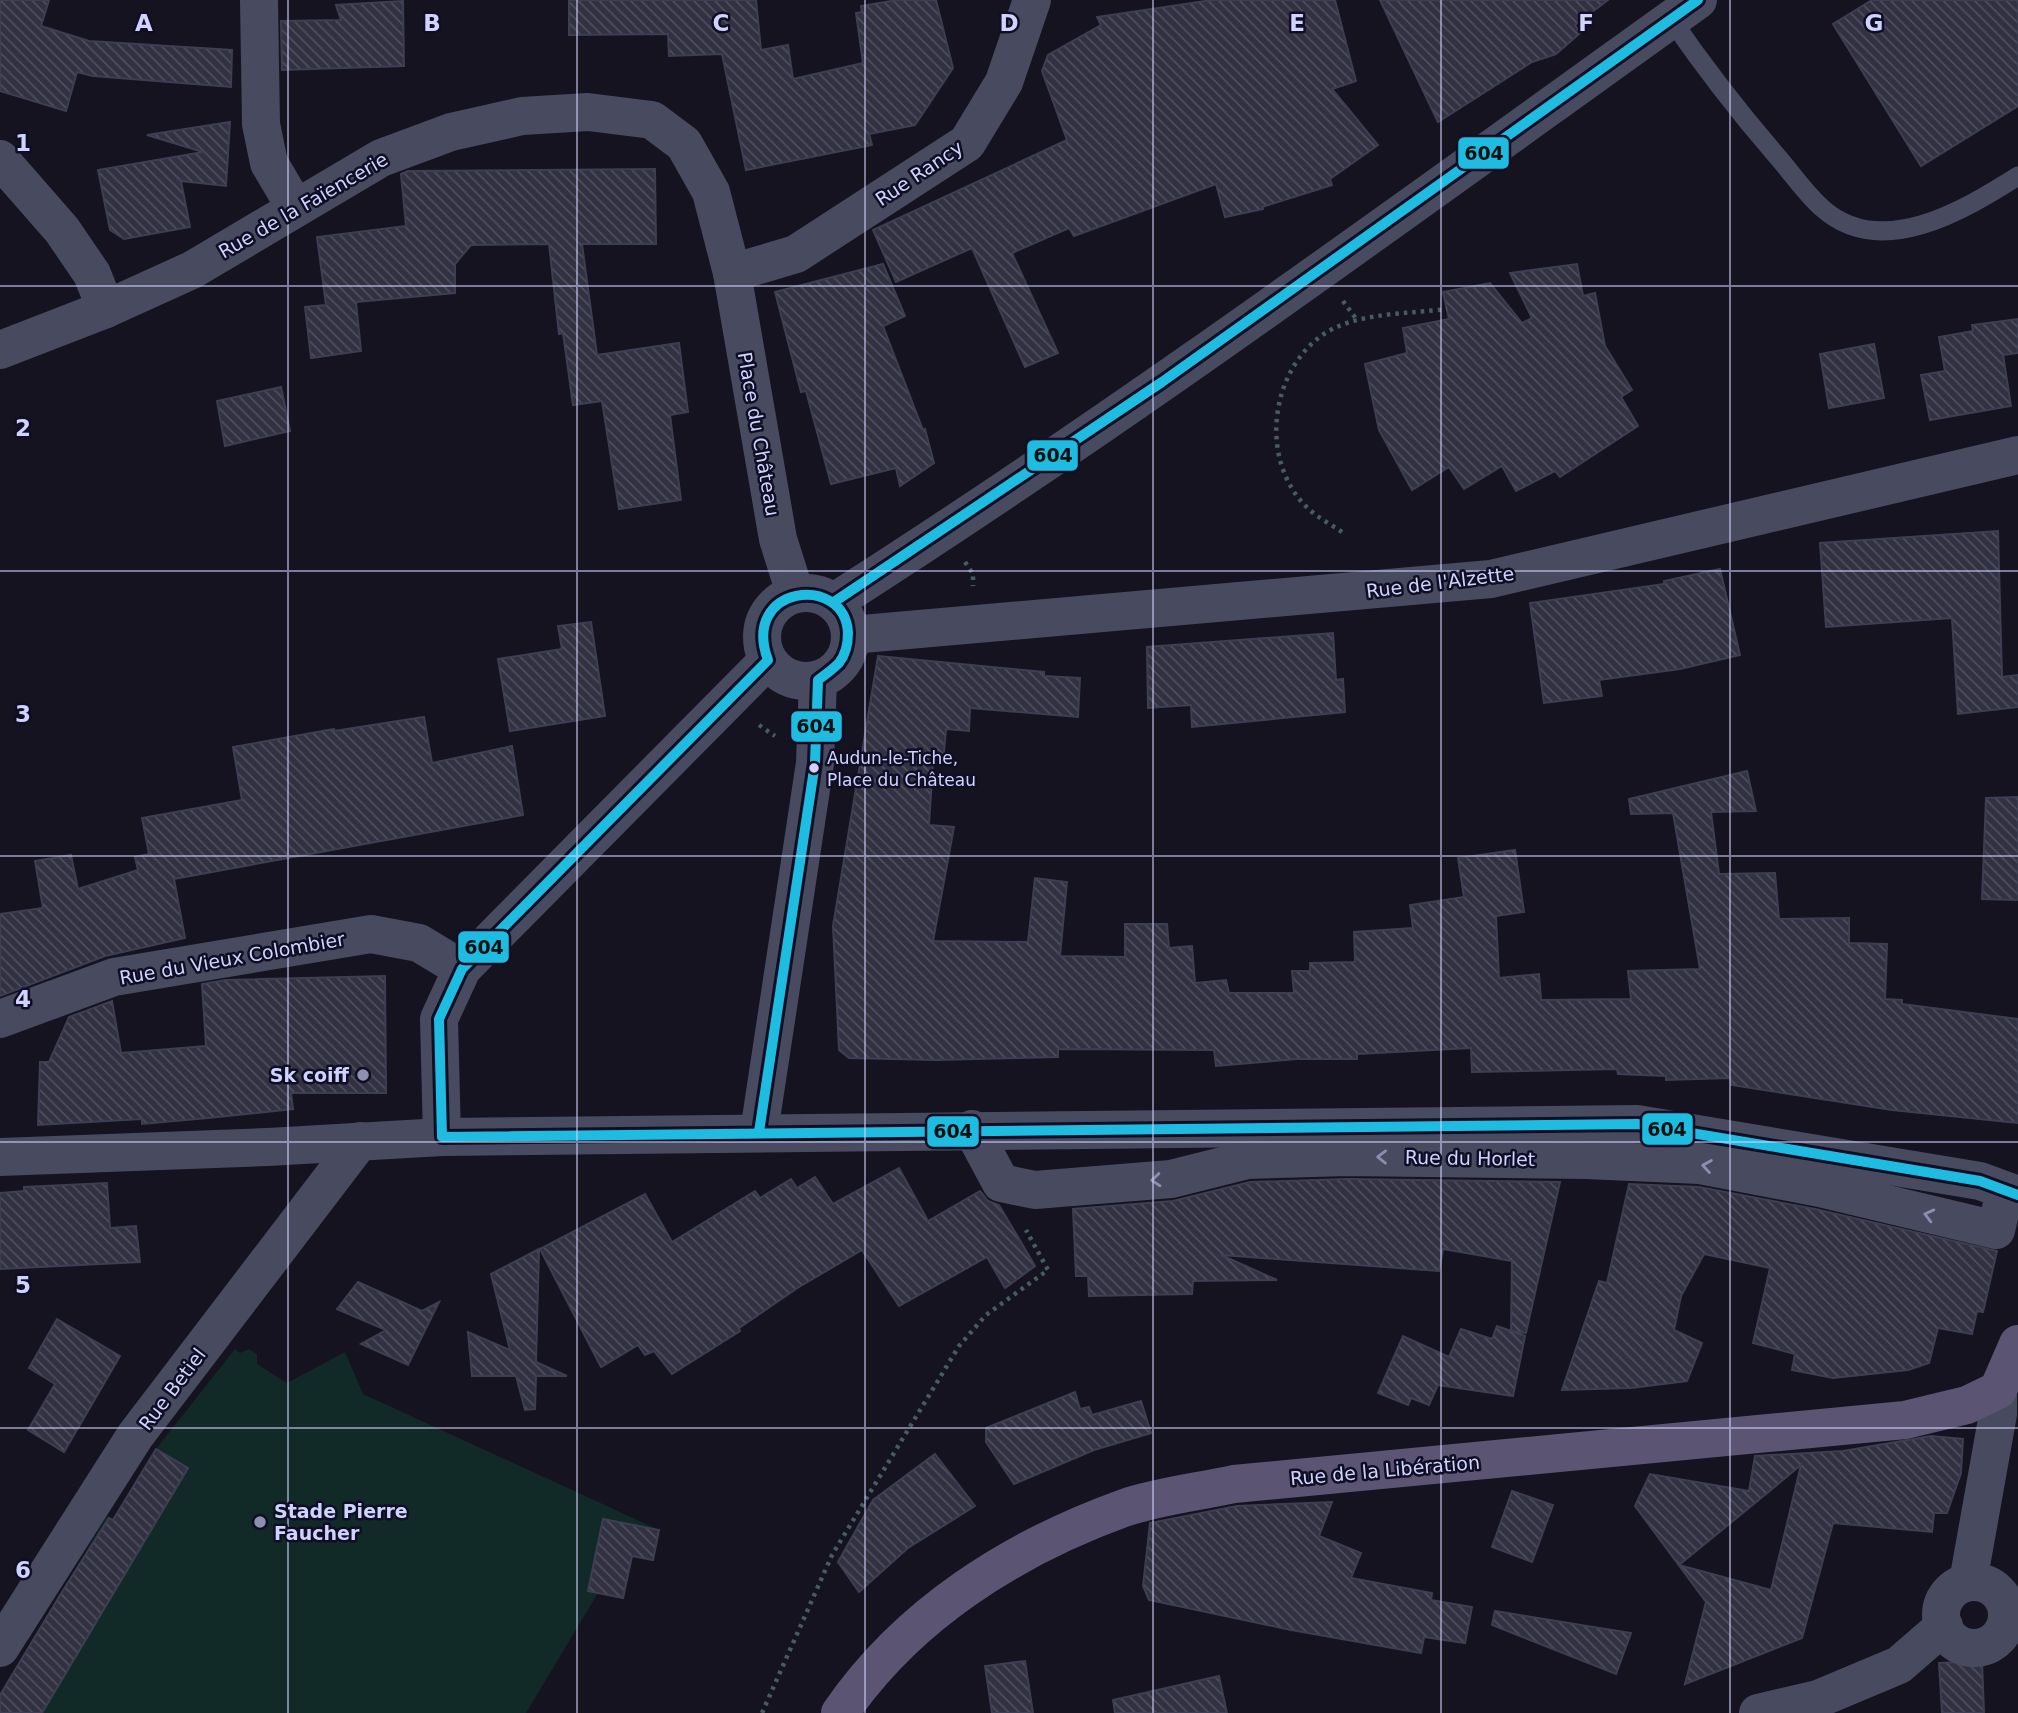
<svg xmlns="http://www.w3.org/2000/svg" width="2018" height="1713" font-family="'DejaVu Sans',sans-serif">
<defs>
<pattern id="building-back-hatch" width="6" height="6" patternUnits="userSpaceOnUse" patternTransform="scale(1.75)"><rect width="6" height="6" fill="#323141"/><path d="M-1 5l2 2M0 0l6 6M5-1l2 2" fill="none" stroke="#4f4e5e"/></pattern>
</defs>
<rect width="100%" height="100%" fill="#14131f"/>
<path fill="#112a28" d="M 235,1349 L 240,1353 L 249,1349 L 257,1354 L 257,1364 L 287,1383 L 345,1352 L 363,1394 L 659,1530 L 653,1560 L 632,1556 L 623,1598 L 598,1593 L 526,1713 L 0,1713 L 0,1695 L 107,1516 L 113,1520 L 156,1449 Z"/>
<g fill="url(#building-back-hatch)" stroke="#3e3e53" stroke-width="2" fill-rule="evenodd">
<path d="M 0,0 L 49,0 L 41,26 L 89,41 L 232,50 L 231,87 L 93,76 L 77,72 L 66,111 L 0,91 Z"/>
<path d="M 569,0 L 756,0 L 761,50 L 788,45 L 793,79 L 863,63 L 856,13 L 862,12 L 861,6 L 897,0 L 936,0 L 953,68 L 915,125 L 869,134 L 872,145 L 746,170 L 722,54 L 669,56 L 668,34 L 569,35 Z"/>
<path d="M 1212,0 L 1335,0 L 1356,81 L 1332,89 L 1378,145 L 1330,179 L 1332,185 L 1262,207 L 1263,209 L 1225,217 L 1216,184 L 1074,236 L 1069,228 L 1012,253 L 1058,353 L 1025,367 L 972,248 L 896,282 L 873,230 L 1067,140 L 1042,71 L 1048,55 L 1101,25 L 1097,17 Z"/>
<path d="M 1380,0 L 1608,0 L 1575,25 L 1580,33 L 1556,54 L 1532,62 L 1438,122 Z"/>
<path d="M 1872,0 L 2018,0 L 2018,106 L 1921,166 L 1833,24 Z"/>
<path d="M 403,1 L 404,66 L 282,70 L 281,21 L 341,20 L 336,5 Z"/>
<path d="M 230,122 L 226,186 L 181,181 L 190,227 L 124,239 L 110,230 L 98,170 L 203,152 L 147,135 Z"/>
<path d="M 655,169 L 656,244 L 582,244 L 597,355 L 679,343 L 688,412 L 670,415 L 681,500 L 619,509 L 602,401 L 573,405 L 563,333 L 559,334 L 549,244 L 471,245 L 455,264 L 455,293 L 356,302 L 361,351 L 311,358 L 305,307 L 326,305 L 317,237 L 406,226 L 401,174 L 408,171 Z"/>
<path d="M 883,264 L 905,316 L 883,326 L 923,430 L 925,429 L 934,463 L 900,486 L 896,468 L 831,484 L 806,391 L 801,392 L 775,292 Z"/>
<path d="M 1577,264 L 1583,296 L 1595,293 L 1605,346 L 1632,390 L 1621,397 L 1638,426 L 1560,477 L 1555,471 L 1516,491 L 1502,466 L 1464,489 L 1449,467 L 1412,490 L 1379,430 L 1365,364 L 1407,353 L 1403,328 L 1449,319 L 1443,292 L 1490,283 L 1522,323 L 1532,318 L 1510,273 Z"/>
<path d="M 2018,319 L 2018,353 L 2003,355 L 2011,406 L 1930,420 L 1921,375 L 1945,371 L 1939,337 L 1973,331 L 1972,325 Z"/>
<path d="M 1874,344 L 1884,398 L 1829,408 L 1820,354 Z"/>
<path d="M 281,387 L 290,431 L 225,446 L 217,401 Z"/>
<path d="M 1998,531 L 2002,677 L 2018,675 L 2018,707 L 1958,714 L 1952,618 L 1826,627 L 1820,543 Z"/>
<path d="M 1720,569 L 1740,655 L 1680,669 L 1599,680 L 1602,696 L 1544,703 L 1530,603 L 1664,584 L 1664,581 Z"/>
<path d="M 591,622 L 605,716 L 510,731 L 498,659 L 562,649 L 558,626 Z"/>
<path d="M 1333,633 L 1336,680 L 1343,679 L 1345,712 L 1192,727 L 1191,705 L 1148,708 L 1147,647 Z"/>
<path d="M 878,656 L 1044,672 L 1044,676 L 1080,678 L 1078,717 L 970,708 L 969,731 L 946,729 L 943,763 L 933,763 L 929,825 L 954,827 L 933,941 L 1028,942 L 1035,878 L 1067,882 L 1060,956 L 1125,957 L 1125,924 L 1167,924 L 1169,948 L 1192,946 L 1195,983 L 1226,980 L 1229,993 L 1294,993 L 1292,971 L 1310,971 L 1310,963 L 1355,962 L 1354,932 L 1413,928 L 1410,905 L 1464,897 L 1458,858 L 1515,850 L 1524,912 L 1496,916 L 1499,978 L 1539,974 L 1541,1000 L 1631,999 L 1628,971 L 1700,969 L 1673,813 L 1631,814 L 1629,799 L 1747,771 L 1756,811 L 1711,812 L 1719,874 L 1775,873 L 1779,919 L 1849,918 L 1849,943 L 1887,944 L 1885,999 L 1902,1000 L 1902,1004 L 2018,1019 L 2018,1123 L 1892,1110 L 1731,1085 L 1731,1078 L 1666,1080 L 1666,1076 L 1618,1074 L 1617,1069 L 1472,1072 L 1471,1048 L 1357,1054 L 1357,1059 L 1297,1059 L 1216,1066 L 1214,1050 L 1058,1049 L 1058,1057 L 936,1060 L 849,1058 L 839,1050 L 833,926 Z"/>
<path d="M 424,717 L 432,763 L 512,746 L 523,815 L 174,879 L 185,938 L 105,956 L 0,996 L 0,914 L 43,908 L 35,861 L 71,855 L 78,889 L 138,870 L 135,857 L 149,854 L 142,818 L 242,800 L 233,747 L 334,729 L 334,731 Z"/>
<path d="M 2018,797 L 2018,900 L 1982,899 L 1986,798 Z"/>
<path d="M 385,976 L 386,1093 L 291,1093 L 293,1109 L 208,1118 L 142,1124 L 142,1119 L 38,1125 L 40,1062 L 49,1062 L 69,1017 L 112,1001 L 121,1053 L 206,1046 L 202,984 L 226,980 Z"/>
<path d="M 899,1168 L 928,1221 L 980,1191 L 988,1201 L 999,1205 L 1035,1266 L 1005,1288 L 987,1257 L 899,1306 L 862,1250 L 799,1287 L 739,1328 L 740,1331 L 672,1374 L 654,1351 L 645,1355 L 638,1345 L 601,1367 L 540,1249 L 645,1194 L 672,1242 L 755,1191 L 760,1198 L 791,1179 L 797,1188 L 815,1177 L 833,1204 Z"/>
<path d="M 1347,1179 L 1560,1182 L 1526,1333 L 1511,1331 L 1525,1336 L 1513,1396 L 1438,1385 L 1429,1405 L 1411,1398 L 1408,1405 L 1378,1393 L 1403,1336 L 1449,1357 L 1461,1329 L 1492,1339 L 1497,1326 L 1511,1331 L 1512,1261 L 1443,1249 L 1439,1271 L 1221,1255 L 1277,1280 L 1193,1281 L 1192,1294 L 1089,1296 L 1088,1276 L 1076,1276 L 1073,1209 L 1173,1201 L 1250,1182 Z"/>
<path d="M 107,1183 L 110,1228 L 136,1226 L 140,1262 L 0,1269 L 0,1193 L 24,1191 L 24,1187 Z"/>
<path d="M 1629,1184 L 1699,1187 L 1815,1209 L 1997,1251 L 1983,1312 L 1977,1311 L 1972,1334 L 1938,1328 L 1929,1363 L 1908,1370 L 1833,1378 L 1792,1370 L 1795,1354 L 1753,1343 L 1770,1268 L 1704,1254 L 1681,1296 L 1674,1330 L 1702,1343 L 1687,1381 L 1631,1388 L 1562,1390 L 1599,1281 L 1607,1283 Z"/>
<path d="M 539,1249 L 536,1362 L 567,1376 L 536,1376 L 535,1409 L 525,1410 L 516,1376 L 472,1376 L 468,1332 L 510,1350 L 491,1274 Z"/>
<path d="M 358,1282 L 422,1311 L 439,1302 L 408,1365 L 361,1344 L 386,1330 L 337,1309 Z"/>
<path d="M 57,1319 L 120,1356 L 64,1452 L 28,1430 L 55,1384 L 29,1368 Z"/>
<path d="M 1075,1392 L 1080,1409 L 1089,1407 L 1092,1415 L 1141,1401 L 1151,1433 L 1094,1450 L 1014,1484 L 986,1442 L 986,1428 Z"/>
<path d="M 1931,1436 L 1963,1439 L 1961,1473 L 1947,1513 L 1934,1513 L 1932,1532 L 1833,1523 L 1802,1638 L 1685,1684 L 1706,1602 L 1635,1506 L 1650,1474 L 1749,1491 L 1755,1456 L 1843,1451 ZM 1801,1465 L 1771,1590 L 1679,1565 L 1766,1494 Z"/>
<path d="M 156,1449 L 188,1468 L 42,1713 L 0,1713 L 0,1695 L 62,1592 L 109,1518 L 113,1520 Z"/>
<path d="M 935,1454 L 975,1506 L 908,1548 L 859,1592 L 838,1562 L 873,1500 Z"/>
<path d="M 1512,1491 L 1553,1505 L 1532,1562 L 1492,1547 Z"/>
<path d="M 1332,1502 L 1319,1536 L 1361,1553 L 1351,1578 L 1432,1593 L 1431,1600 L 1472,1607 L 1465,1643 L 1424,1637 L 1421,1653 L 1291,1630 L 1149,1600 L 1143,1586 L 1150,1523 L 1237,1506 Z"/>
<path d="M 603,1519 L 659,1530 L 653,1560 L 632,1556 L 623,1598 L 588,1591 Z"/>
<path d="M 1495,1611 L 1631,1633 L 1616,1674 L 1492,1625 Z"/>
<path d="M 1025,1661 L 1033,1713 L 992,1713 L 985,1666 Z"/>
<path d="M 1982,1661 L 1984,1713 L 1942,1713 L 1939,1663 Z"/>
<path d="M 1219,1676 L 1227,1713 L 1115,1713 L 1113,1700 Z"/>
</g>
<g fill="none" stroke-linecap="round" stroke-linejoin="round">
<g stroke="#485a64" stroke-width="4.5" stroke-dasharray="3.5 5" stroke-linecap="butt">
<path d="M 1343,301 L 1357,320"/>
<path d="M 1342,532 C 1332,525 1320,519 1311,511 C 1259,466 1268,375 1321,336 C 1354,312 1408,314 1447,309"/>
<path d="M 965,562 L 973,574 L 973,586"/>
<path d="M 759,725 L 775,736"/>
<path d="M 762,1713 L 832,1555 L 959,1346 L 986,1315 L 1048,1270 L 1026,1230"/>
</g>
<path stroke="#484a60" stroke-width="19" d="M 1671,19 C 1704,67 1738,111 1776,155 C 1791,172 1805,193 1822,208 C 1881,261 1964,210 2018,176"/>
<g stroke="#484a60" stroke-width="38">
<path d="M 259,0 L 261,124 L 269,163 L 295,207"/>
<path d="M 0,159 L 62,230 L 92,274 L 106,309"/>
<path d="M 732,273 L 796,254 L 967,143 L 1004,82 L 1032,0"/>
<path d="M 0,350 L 106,309 L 192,270 L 381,158 L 451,132 L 522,116 L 588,112 L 652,120 L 684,144 L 711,192 L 732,273 L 778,539 L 795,593"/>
<circle cx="806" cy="637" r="44"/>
<path d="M 834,602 C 1130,413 1413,204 1698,0"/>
<path d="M 851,635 L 1491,579 L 2018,455"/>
<path d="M 0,1019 L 114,977 L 371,934 L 419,943 L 462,969"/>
<path d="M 972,1129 L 1001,1183 L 1035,1190 L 1171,1179 L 1247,1160 L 1347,1157 L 1586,1160 L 1700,1165 L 1820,1188 L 1996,1230 L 2005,1192"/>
<path d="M 759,1132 L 815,763 L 818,680"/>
<path d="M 442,1137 L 439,1019 L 462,969 L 768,660"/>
<path d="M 0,1157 L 268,1147 L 442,1137 L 1637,1124 L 1980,1181 L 2018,1195"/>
<path d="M 1968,1582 L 1998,1414 L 1998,1390"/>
<circle cx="1974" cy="1615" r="33"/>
<path d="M 0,1648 L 135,1436 L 360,1141"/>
<path d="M 1758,1713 L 1818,1699 L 1899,1665 L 1944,1626"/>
</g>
<path stroke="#5b5473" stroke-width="38" d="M 840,1713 C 908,1614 1013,1548 1124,1508 C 1159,1496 1198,1492 1234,1484 L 1905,1420 L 1967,1405 L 1998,1390 L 2018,1344"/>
<defs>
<g id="bus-1">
<path d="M 834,602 L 1162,382 L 1698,0"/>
<path d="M 759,1132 L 815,763 L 818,680 C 825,675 833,669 839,663 C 846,654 848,643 848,633 C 845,573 740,585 768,660 L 462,969 L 439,1019 L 442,1137 L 1637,1124 L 1980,1181 L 2018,1195"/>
</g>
</defs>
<use href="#bus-1" stroke="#0f0e24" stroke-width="16"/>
<use href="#bus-1" stroke="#1fbce1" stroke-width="10"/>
</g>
<defs><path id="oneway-chevron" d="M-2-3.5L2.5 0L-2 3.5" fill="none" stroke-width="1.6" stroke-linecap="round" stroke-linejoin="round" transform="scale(1.75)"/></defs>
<g stroke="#8c8eb0">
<use href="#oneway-chevron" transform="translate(1382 1157) rotate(-179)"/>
<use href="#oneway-chevron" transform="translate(1707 1166) rotate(-171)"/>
<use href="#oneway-chevron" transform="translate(1156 1180) rotate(175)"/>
<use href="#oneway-chevron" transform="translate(1929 1215) rotate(-166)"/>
</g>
<path fill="none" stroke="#d1d3ff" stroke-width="2" stroke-opacity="0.55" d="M 288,0 L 288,1713M 577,0 L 577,1713M 865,0 L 865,1713M 1153,0 L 1153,1713M 1441,0 L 1441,1713M 1730,0 L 1730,1713M 0,286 L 2018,286M 0,571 L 2018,571M 0,856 L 2018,856M 0,1142 L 2018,1142M 0,1428 L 2018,1428"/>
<circle fill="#d1d3ff" stroke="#0f0e24" stroke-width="2.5" cx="814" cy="768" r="6"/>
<g fill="#8f90b1" stroke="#0f0e24" stroke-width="2.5">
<circle cx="363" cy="1075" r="7"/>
<circle cx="260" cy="1522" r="7"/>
</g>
<g text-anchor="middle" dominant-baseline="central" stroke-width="5" stroke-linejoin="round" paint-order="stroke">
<g font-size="17" fill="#d1d3ff" stroke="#0f0e24" text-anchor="start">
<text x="827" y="758">Audun-le-Tiche,<tspan x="827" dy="22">Place du Château</tspan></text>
</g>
<g font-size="19" fill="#d1d3ff" stroke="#0f0e24">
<text transform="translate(919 173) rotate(-34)">Rue Rancy</text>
<text transform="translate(303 205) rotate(-30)">Rue de la Faïencerie</text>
<text transform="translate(759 434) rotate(80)">Place du Château</text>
<text transform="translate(1440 582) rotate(-7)">Rue de l'Alzette</text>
<text transform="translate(232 958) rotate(-10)">Rue du Vieux Colombier</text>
<text transform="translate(1470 1158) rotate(1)">Rue du Horlet</text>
<text transform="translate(172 1389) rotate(-53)">Rue Betiel</text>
<text transform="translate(1385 1470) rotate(-5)">Rue de la Libération</text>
</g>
<g font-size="19" font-weight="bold" fill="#d1d3ff" stroke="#0f0e24" text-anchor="end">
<text x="349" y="1075">Sk coiff</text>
<text x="274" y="1511" text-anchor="start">Stade Pierre<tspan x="274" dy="22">Faucher</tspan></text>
</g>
</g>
<g font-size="23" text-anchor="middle" font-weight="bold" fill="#d1d3ff" stroke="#0f0e24" stroke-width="5" stroke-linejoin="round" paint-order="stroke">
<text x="144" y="31">A</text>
<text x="432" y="31">B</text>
<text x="721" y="31">C</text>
<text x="1009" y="31">D</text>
<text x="1297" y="31">E</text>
<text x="1586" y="31">F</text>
<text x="1874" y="31">G</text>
<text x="23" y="151">1</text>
<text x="23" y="436">2</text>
<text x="23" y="722">3</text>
<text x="23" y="1007">4</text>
<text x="23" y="1293">5</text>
<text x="23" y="1578">6</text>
</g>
<g stroke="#0f0e24" stroke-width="2.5">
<rect x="1457" y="136" width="53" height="34" rx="7" fill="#1fbce1"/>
<rect x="1026" y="439" width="53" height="33" rx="7" fill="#1fbce1"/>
<rect x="790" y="710" width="53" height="33" rx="7" fill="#1fbce1"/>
<rect x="457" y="930" width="53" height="34" rx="7" fill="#1fbce1"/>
<rect x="1641" y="1112" width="53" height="34" rx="7" fill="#1fbce1"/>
<rect x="926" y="1115" width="54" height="33" rx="7" fill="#1fbce1"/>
</g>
<g font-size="19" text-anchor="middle" font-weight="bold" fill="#111">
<text x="1484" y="160">604</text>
<text x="1053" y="462">604</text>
<text x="816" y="733">604</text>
<text x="484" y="954">604</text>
<text x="1667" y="1136">604</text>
<text x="953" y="1138">604</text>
</g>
</svg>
